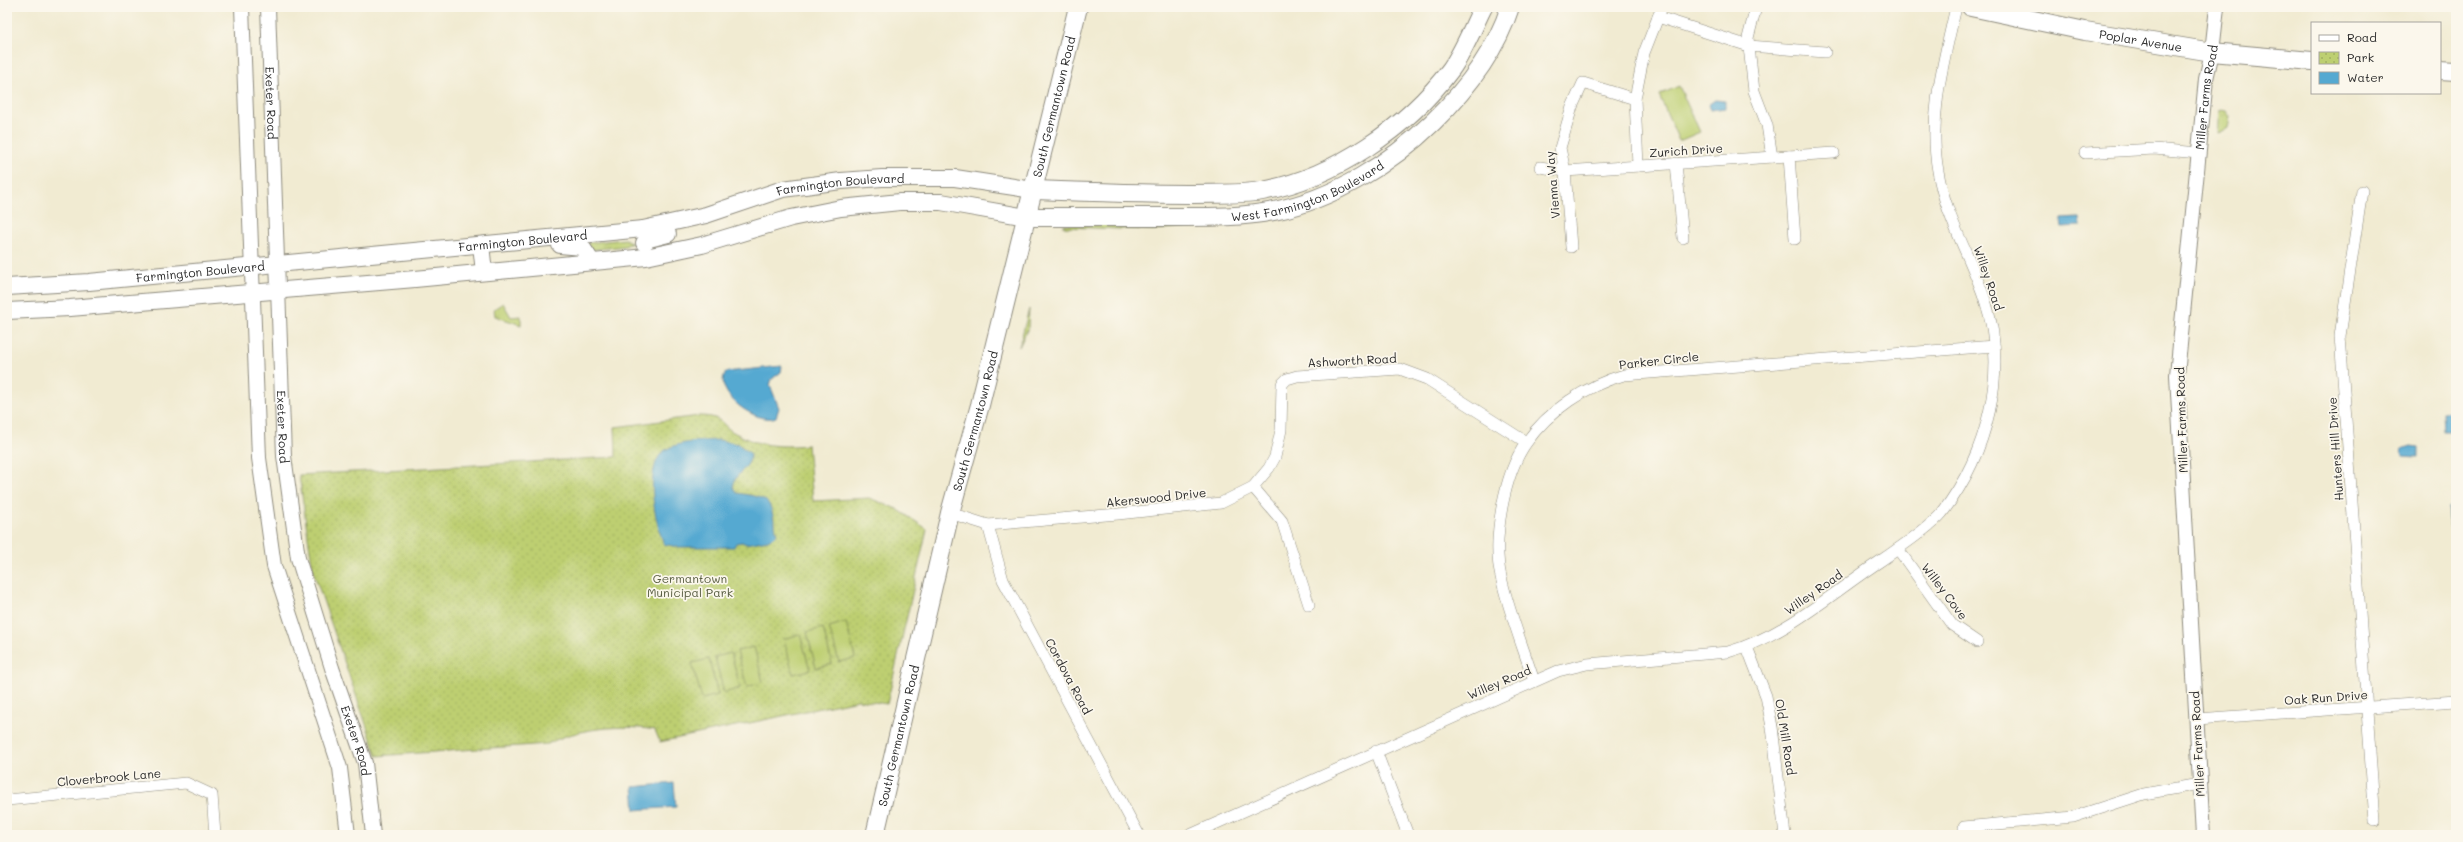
<svg xmlns="http://www.w3.org/2000/svg" width="2463" height="842" font-family="Mali,sans-serif">
<defs>
<pattern id="grass-tufts" width="24" height="20" patternUnits="userSpaceOnUse"><rect width="24" height="20" fill="#bdcf71"/><path d="M3 7l-1-3M5 7V3M7 7l1-3M15 17l-1-3M17 17v-4M19 17l1-3" fill="none" stroke="#a3b262"/></pattern>
<pattern id="park-dots" width="8" height="8" patternUnits="userSpaceOnUse"><rect width="8" height="8" fill="#bdcf71"/><path d="M2 2h.1M6 6h.1" fill="none" stroke="#a3b262" stroke-width="1.8" stroke-linecap="round"/></pattern>
</defs>
<rect width="100%" height="100%" fill="#fbf7ec"/>
<filter id="ink" filterUnits="userSpaceOnUse"><feTurbulence type="fractalNoise" baseFrequency=".025" numOctaves="2"/><feDisplacementMap in="SourceGraphic" scale="8" xChannelSelector="R" yChannelSelector="G"/><feConvolveMatrix kernelMatrix="1 2 1 2 8 2 1 2 1" color-interpolation-filters="sRGB"/></filter>
<filter id="wash" filterUnits="userSpaceOnUse"><feTurbulence type="fractalNoise" baseFrequency=".012" numOctaves="4" result="noise"/><feDisplacementMap in="SourceGraphic" scale="16" xChannelSelector="R" yChannelSelector="G"/><feGaussianBlur stdDeviation="0.9" result="paint"/><feColorMatrix in="noise" values="0 0 0 0 0 0 0 0 0 0 0 0 0 0 0 0 0 1.4 0 .05"/><feComposite in="paint" operator="in"/></filter>
<g filter="url(#wash)">
<rect width="100%" height="100%" fill="#f1ebd2"/>
<g fill="url(#grass-tufts)" stroke="#747d4e">
<path d="M 2219,110 L 2226,111 L 2230,117 L 2228,128 L 2217,133 Z"/>
<path d="M 1064,224 L 1193,226 L 1153,230 L 1064,227 Z"/>
<path d="M 625,239 L 632,243 L 625,246 L 592,250 L 586,243 Z"/>
<path d="M 503,303 L 511,317 L 521,316 L 521,325 L 495,316 L 494,309 Z"/>
<path d="M 1029,309 L 1028,328 L 1019,347 Z"/>
</g>
<path fill="url(#park-dots)" stroke="#747d4e" d="M 699,416 C 726,416 719,426 739,435 C 761,447 784,447 808,445 L 813,501 L 869,498 L 897,509 L 927,529 L 887,704 L 858,700 L 660,742 L 655,730 C 624,724 575,728 548,744 L 377,756 L 313,571 L 299,475 L 616,457 L 615,427 Z"/>
<g fill="#bdcf71" stroke="#747d4e">
<path d="M 1679,86 L 1700,132 L 1679,141 L 1659,95 Z"/>
<path d="M 846,622 L 855,658 L 839,662 L 829,627 Z"/>
<path d="M 823,628 L 832,664 L 816,668 L 807,632 Z"/>
<path d="M 800,634 L 810,670 L 793,674 L 784,639 Z"/>
<path d="M 754,647 L 763,682 L 747,687 L 737,651 Z"/>
<path d="M 731,653 L 740,688 L 724,693 L 715,657 Z"/>
<path d="M 709,659 L 718,695 L 702,699 L 692,663 Z"/>
</g>
<g fill="#55a9d1" stroke="#406a7e">
<path d="M 1715,100 L 1725,101 L 1725,108 L 1710,110 L 1708,105 Z"/>
<path d="M 2080,218 L 2081,226 L 2062,227 L 2061,219 Z"/>
<path d="M 782,366 L 781,372 L 772,379 L 770,385 L 779,408 L 776,417 C 758,426 711,392 726,372 Z"/>
<path d="M 2452,411 L 2453,431 L 2443,431 L 2442,412 Z"/>
<path d="M 719,440 L 738,444 L 751,454 C 749,471 735,471 733,487 L 737,493 C 774,499 769,499 777,535 L 768,540 L 746,544 L 742,542 L 736,543 L 734,547 L 677,547 L 664,544 C 655,523 642,462 667,449 C 682,441 702,441 719,440 Z"/>
<path d="M 2411,446 L 2418,447 L 2418,457 L 2403,456 L 2402,449 Z"/>
<path d="M 2448,508 L 2452,508 L 2456,516 L 2456,528 L 2450,528 Z"/>
<path d="M 674,783 L 676,807 L 635,810 L 633,787 Z"/>
</g>
</g>
<g filter="url(#ink)">
<g fill="none" stroke-linecap="round" stroke-linejoin="round">
<defs>
<g id="minor">
<path d="M 1756,7 L 1748,38 L 1754,91 L 1767,125 L 1772,157"/>
<path d="M 1658,17 L 1749,46 L 1825,52"/>
<path d="M 2085,153 L 2154,149 L 2199,153"/>
<path d="M 1789,156 L 1795,239"/>
<path d="M 1676,163 L 1683,238"/>
<path d="M 1638,166 L 1635,99 L 1644,53 L 1662,7"/>
<path d="M 1540,167 L 1565,171 L 1834,153"/>
<path d="M 2362,191 L 2340,336 L 2375,821"/>
<path d="M 1571,247 L 1565,171 L 1560,148 L 1572,107 L 1583,83 L 1635,99"/>
<path d="M 1253,487 L 1282,521 L 1309,605"/>
<path d="M 950,513 L 988,525 L 1118,514 L 1221,503 L 1253,487 L 1269,468 L 1275,457 L 1281,430 L 1282,384 L 1287,379 L 1297,376 L 1400,369 L 1427,379 L 1526,442"/>
<path d="M 988,525 L 1003,580 L 1139,835"/>
<path d="M 1898,549 L 1952,625 L 1977,642"/>
<path d="M 1747,647 L 1766,696 L 1772,727 L 1785,835"/>
<path d="M 1534,681 C 1523,647 1509,612 1501,577 C 1492,540 1504,474 1526,443 C 1548,411 1587,385 1624,375 L 1994,346"/>
<path d="M 2197,719 L 2456,701"/>
<path d="M 1376,751 L 1408,835"/>
<path d="M 7,800 L 186,783 L 212,795 L 215,835"/>
<path d="M 1190,835 L 1558,671 L 1587,664 L 1728,652 C 1782,637 1825,599 1870,568 C 1889,555 1929,529 1942,513 C 1987,454 2009,372 1985,300 C 1971,257 1945,216 1938,171 C 1928,116 1944,60 1956,7"/>
<path d="M 1964,835 L 1964,827 L 2073,817 L 2144,794 L 2199,784"/>
</g>
<g id="tertiary">
<path d="M 242,7 L 259,458 L 274,566 L 340,768 L 348,835"/>
<path id="s1" d="M 268,7 L 284,456 L 298,558 L 332,668 L 365,763 L 373,835"/>
<path id="s2" d="M 2203,835 L 2177,375 L 2206,79 L 2212,52 L 2217,7"/>
</g>
<g id="secondary">
<path d="M 644,243 L 649,239 L 668,234"/>
<path d="M 481,245 L 484,272"/>
<path d="M 560,245 L 582,247 L 592,262"/>
<path id="s3" d="M 7,287 L 89,282 L 643,229 L 706,215 L 783,189 L 841,181 L 882,178 L 955,178 L 1033,190"/>
<path d="M 7,311 L 70,308 L 415,279 L 646,257 L 702,245 L 791,218 L 841,208 L 900,202 L 941,202 L 1026,217"/>
</g>
<g id="primary">
<path id="s4" d="M 1971,7 L 2085,31 L 2212,52 L 2312,61"/>
<path d="M 2440,70 L 2456,71"/>
<path d="M 1033,190 C 1085,192 1136,194 1187,194 C 1212,193 1238,195 1262,191 C 1334,178 1408,127 1451,69 C 1464,51 1473,27 1483,7"/>
<path id="s5" d="M 1026,217 C 1073,217 1119,217 1166,217 C 1202,217 1239,218 1274,211 C 1334,199 1391,163 1433,122 C 1466,90 1496,51 1510,7"/>
<path id="s6" d="M 875,835 L 950,513 L 980,405 L 1078,7"/>
</g>
</defs>
<use href="#minor" stroke="#8e8b7e" stroke-width="12"/>
<use href="#tertiary" stroke="#8e8b7e" stroke-width="16"/>
<use href="#secondary" stroke="#8e8b7e" stroke-width="18"/>
<use href="#primary" stroke="#8e8b7e" stroke-width="20"/>
<use href="#minor" stroke="#fff" stroke-width="11"/>
<use href="#tertiary" stroke="#fff" stroke-width="14"/>
<use href="#secondary" stroke="#fff" stroke-width="16"/>
<use href="#primary" stroke="#fff" stroke-width="18"/>
</g>
</g>
<g text-anchor="middle" dominant-baseline="central" stroke-width="3.5" stroke-linejoin="round" paint-order="stroke">
<g font-size="12" fill="#2b2b2b" stroke="#fbf7ec">
<text stroke="none"><textPath href="#s4" startOffset="173">Poplar Avenue</textPath></text>
<text stroke="none"><textPath href="#s2" startOffset="740">Miller Farms Road</textPath></text>
<text stroke="none"><textPath href="#s1" startOffset="96">Exeter Road</textPath></text>
<text stroke="none"><textPath href="#s6" startOffset="750">South Germantown Road</textPath></text>
<text transform="translate(1686 150) rotate(-4)">Zurich Drive</text>
<text transform="translate(1552 185) rotate(-95)">Vienna Way</text>
<text stroke="none"><textPath href="#s3" startOffset="842">Farmington Boulevard</textPath></text>
<text stroke="none"><textPath href="#s5" startOffset="286">West Farmington Boulevard</textPath></text>
<text stroke="none"><textPath href="#s3" startOffset="518">Farmington Boulevard</textPath></text>
<text stroke="none"><textPath href="#s3" startOffset="194">Farmington Boulevard</textPath></text>
<text transform="translate(1989 278) rotate(71)">Willey Road</text>
<text transform="translate(1352 360) rotate(-3)">Ashworth Road</text>
<text transform="translate(1659 360) rotate(-6)">Parker Circle</text>
<text transform="translate(2181 420) rotate(-92)">Miller Farms Road</text>
<text stroke="none"><textPath href="#s6" startOffset="426">South Germantown Road</textPath></text>
<text stroke="none"><textPath href="#s1" startOffset="420">Exeter Road</textPath></text>
<text transform="translate(2335 449) rotate(-94)">Hunters Hill Drive</text>
<text transform="translate(1156 497) rotate(-6)">Akerswood Drive</text>
<text transform="translate(1945 591) rotate(53)">Willey Cove</text>
<text transform="translate(1813 592) rotate(-35)">Willey Road</text>
<text transform="translate(1069 676) rotate(62)">Cordova Road</text>
<text transform="translate(1499 682) rotate(-23)">Willey Road</text>
<text transform="translate(2326 697) rotate(-4)">Oak Run Drive</text>
<text stroke="none"><textPath href="#s6" startOffset="102">South Germantown Road</textPath></text>
<text transform="translate(1786 737) rotate(81)">Old Mill Road</text>
<text stroke="none"><textPath href="#s1" startOffset="744">Exeter Road</textPath></text>
<text transform="translate(2197 744) rotate(-93)">Miller Farms Road</text>
<text transform="translate(109 777) rotate(-5)">Cloverbrook Lane</text>
</g>
<g font-size="12" fill="#575c40" stroke="#fbf7ec">
<text x="690" y="578">Germantown<tspan x="690" dy="14">Municipal Park</tspan></text>
</g>
</g>
<rect width="2463" height="842" fill="none" stroke="#fbf7ec" stroke-width="24"/>
<rect x="2311" y="22" width="130" height="72" fill="#fbf7ec" stroke="#a8a59f"/>
<rect x="2319" y="35" width="20" height="6" fill="#ffffff" stroke="#a8a59f"/>
<text x="2347" y="42" font-size="12" fill="#2b2b2b">Road</text>
<rect x="2319" y="52" width="20" height="12" fill="url(#park-dots)" stroke="#a8a59f"/>
<text x="2347" y="62" font-size="12" fill="#2b2b2b">Park</text>
<rect x="2319" y="72" width="20" height="12" fill="#55a9d1" stroke="#a8a59f"/>
<text x="2347" y="82" font-size="12" fill="#2b2b2b">Water</text>
</svg>
